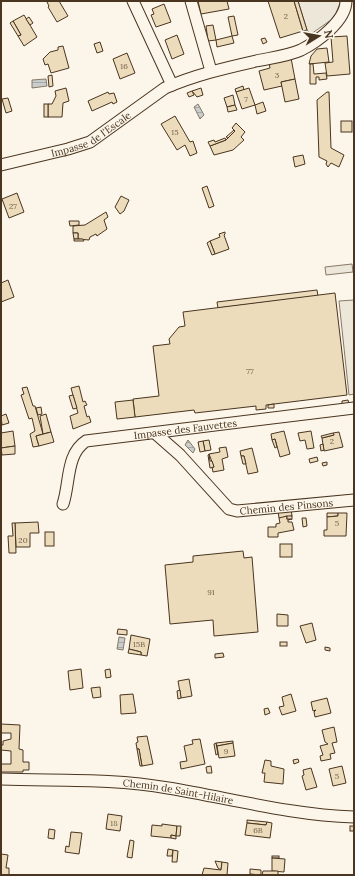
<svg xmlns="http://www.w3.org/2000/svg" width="355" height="876" font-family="Lora,serif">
<defs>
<pattern id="water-rules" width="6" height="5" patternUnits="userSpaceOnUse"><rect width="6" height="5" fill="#c9cecd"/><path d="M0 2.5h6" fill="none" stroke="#a5a8a6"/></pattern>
</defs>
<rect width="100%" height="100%" fill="#fbf6e9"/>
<g fill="#ede7d9" stroke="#887966">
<path d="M 298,1 L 339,1 L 340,3 L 336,13 L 331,20 L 311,34 L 307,30 Z"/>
<path d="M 352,264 L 353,272 L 326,275 L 325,267 Z"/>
<path d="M 354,300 L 354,394 L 349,395 L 339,301 Z"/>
</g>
<g fill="url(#water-rules)" stroke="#887966">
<path d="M 46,79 L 47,86 L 32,88 L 32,80 Z"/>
<path d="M 198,104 L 204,115 L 200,119 L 194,107 Z"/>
<path d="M 188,440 L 195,449 L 193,453 L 185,445 Z"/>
<path d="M 119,637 L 125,638 L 123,650 L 117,649 Z"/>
</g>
<g fill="#ecdcbc" stroke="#4a3520">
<path d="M 49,1 L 59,1 L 68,16 L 57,22 L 48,7 L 49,6 L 47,2 Z"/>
<path d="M 198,1 L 227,1 L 229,9 L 201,14 Z"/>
<path d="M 268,1 L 294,1 L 303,31 L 280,38 Z"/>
<path d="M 294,1 L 298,1 L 307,30 L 303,31 Z"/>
<path d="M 164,4 L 171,22 L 156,27 L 151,15 L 154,14 L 152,9 Z"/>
<path d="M 24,15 L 37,37 L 24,46 L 18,36 L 21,35 L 13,21 Z"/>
<path d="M 234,16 L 238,35 L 232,36 L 228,17 Z"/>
<path d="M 29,17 L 33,23 L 30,25 L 26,19 Z"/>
<path d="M 13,21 L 21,35 L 18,36 L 10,23 Z"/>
<path d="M 213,25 L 216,40 L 208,41 L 206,26 Z"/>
<path d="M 177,35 L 184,54 L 172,59 L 165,40 Z"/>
<path d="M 232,36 L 234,43 L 217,47 L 216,40 Z"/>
<path d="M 347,36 L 350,74 L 327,76 L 325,63 L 333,62 L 331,37 Z"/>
<path d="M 265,38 L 267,42 L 263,44 L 261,39 Z"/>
<path d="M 100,42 L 103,51 L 97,53 L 94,44 Z"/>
<path d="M 63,46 L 69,68 L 51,73 L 48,64 L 45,65 L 43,59 L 50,52 L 58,50 L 58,47 Z"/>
<path d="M 327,48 L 329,62 L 309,64 L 311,56 L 317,49 Z"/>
<path d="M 127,53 L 135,73 L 120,79 L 113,59 Z"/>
<path d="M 291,58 L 295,79 L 281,82 L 282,86 L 264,90 L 259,71 L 270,68 L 269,62 Z"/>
<path d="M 310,64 L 313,64 L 314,74 L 326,73 L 327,79 L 319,80 L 319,77 L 316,77 L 316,84 L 310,84 Z"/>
<path d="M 52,75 L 53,86 L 49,87 L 48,76 Z"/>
<path d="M 295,79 L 299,99 L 285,102 L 281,82 Z"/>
<path d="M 243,86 L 244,90 L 236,92 L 235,89 Z"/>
<path d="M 66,88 L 69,101 L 63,103 L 62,117 L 48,117 L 48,104 L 52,104 L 56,96 L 55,91 Z"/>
<path d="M 201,88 L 203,95 L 197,97 L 192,91 Z"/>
<path d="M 249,88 L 255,105 L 242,109 L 236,92 Z"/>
<path d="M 192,91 L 194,95 L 189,97 L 187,93 Z"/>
<path d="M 108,92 L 109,94 L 114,93 L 117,102 L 113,104 L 112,102 L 92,111 L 88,101 Z"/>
<path d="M 327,92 L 329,92 L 331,148 L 344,155 L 339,167 L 331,163 L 328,167 L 326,164 L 327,161 L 319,157 L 317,100 Z"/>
<path d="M 233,95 L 235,105 L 227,107 L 224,98 Z"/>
<path d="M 8,98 L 12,111 L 6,113 L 2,99 Z"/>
<path d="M 263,102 L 266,111 L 257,114 L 255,105 Z"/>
<rect x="44" y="104" width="4" height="13"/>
<path d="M 235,105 L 237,110 L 228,112 L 227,107 Z"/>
<path d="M 175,116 L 190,142 L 193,141 L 197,153 L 190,156 L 185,145 L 177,150 L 161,124 Z"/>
<rect x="341" y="121" width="11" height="11"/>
<path d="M 236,123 L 245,132 L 241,137 L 244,140 L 233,150 L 214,155 L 210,146 L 226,140 L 235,131 L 232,128 Z"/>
<path d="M 234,130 L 235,131 L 228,138 L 226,137 Z"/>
<path d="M 225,138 L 226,140 L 210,146 L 208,142 L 214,140 L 215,142 Z"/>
<path d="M 303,155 L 305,164 L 295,167 L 293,157 Z"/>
<path d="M 207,186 L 214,206 L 209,208 L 202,188 Z"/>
<path d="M 17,193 L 24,212 L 9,218 L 2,199 Z"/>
<path d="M 121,196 L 129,200 L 124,211 L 120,214 L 115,207 Z"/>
<path d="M 106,212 L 108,217 L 104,220 L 107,229 L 97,236 L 96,234 L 90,237 L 89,240 L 78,239 L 78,233 L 73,233 L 73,226 L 85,225 Z"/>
<path d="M 69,221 L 79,221 L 79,225 L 70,226 Z"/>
<path d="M 225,232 L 225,234 L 224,235 L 229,249 L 215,254 L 210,241 L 220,237 L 219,234 Z"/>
<path d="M 73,233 L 78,233 L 78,239 L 74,239 Z"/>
<path d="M 74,239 L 83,239 L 84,241 L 74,241 Z"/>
<path d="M 210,241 L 215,254 L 212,255 L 207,243 Z"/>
<path d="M 8,280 L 14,297 L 1,302 L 1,283 Z"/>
<path d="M 317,290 L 318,296 L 218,308 L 217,302 Z"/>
<path d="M 335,293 L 347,395 L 266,405 L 266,409 L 256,410 L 256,406 L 195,413 L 194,410 L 135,417 L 133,399 L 159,396 L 153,346 L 170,344 L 169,339 L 179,327 L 185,326 L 183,312 Z"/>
<path d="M 79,386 L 83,402 L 85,401 L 87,405 L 84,406 L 87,417 L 89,416 L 91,422 L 73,429 L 70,416 L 78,413 L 71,388 Z"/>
<path d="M 27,387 L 33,406 L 35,406 L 43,434 L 36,436 L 39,446 L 33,447 L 30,434 L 35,431 L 32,418 L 29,419 L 21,395 L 24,394 L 22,388 Z"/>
<path d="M 73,395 L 77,408 L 73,409 L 69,396 Z"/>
<path d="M 133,400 L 135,417 L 117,419 L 115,402 Z"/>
<path d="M 348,400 L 349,404 L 342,405 L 342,401 Z"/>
<path d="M 274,404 L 274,408 L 268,408 L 268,405 Z"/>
<path d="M 41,407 L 42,414 L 38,415 L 36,408 Z"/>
<path d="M 6,414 L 9,423 L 2,425 L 1,416 Z"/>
<path d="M 46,414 L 51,432 L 43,434 L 40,416 Z"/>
<path d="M 13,431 L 15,446 L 1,448 L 1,433 Z"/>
<path d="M 284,431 L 290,454 L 280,457 L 275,439 L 272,440 L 271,434 Z"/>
<path d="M 311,431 L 314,448 L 307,449 L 305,440 L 300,441 L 298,433 Z"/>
<path d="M 51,432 L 54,442 L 39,446 L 36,436 Z"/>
<path d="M 339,432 L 343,447 L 324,451 L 322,438 L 334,435 L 333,433 Z"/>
<path d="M 333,433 L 334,435 L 322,438 L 321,436 Z"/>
<path d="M 275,439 L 277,447 L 275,448 L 272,440 Z"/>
<path d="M 209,440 L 211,450 L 205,451 L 203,441 Z"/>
<path d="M 203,441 L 205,451 L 200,452 L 198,442 Z"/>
<path d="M 323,444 L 324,450 L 321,451 L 320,445 Z"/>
<path d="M 15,446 L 15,454 L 2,455 L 1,448 Z"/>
<path d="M 226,447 L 228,457 L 222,459 L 224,470 L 213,472 L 212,467 L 214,467 L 209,454 L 220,452 L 219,448 Z"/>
<path d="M 252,448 L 258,472 L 248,474 L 244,456 L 241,456 L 240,451 Z"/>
<path d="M 209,454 L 210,461 L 212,461 L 214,467 L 210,468 L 208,455 Z"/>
<path d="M 241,456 L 244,456 L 246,464 L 243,464 Z"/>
<path d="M 317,457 L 318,461 L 310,463 L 309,459 Z"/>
<path d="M 327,462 L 327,465 L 323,466 L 322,463 Z"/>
<path d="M 291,509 L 292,516 L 279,518 L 278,511 Z"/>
<path d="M 327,513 L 338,513 L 338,516 L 327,517 Z"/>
<path d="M 338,513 L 347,513 L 346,536 L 324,536 L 324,530 L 327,530 L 327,517 L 338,516 Z"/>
<path d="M 287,516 L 287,519 L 292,519 L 288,520 L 288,522 L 292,522 L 294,530 L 278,533 L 278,537 L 268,537 L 268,527 L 276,527 L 276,524 L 280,523 L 279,518 Z"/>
<rect x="287" y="516" width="5" height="3"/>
<path d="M 302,518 L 306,518 L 307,526 L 303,527 Z"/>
<path d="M 38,522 L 39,533 L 30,533 L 30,547 L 16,547 L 15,523 Z"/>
<path d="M 12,523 L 15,523 L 16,553 L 9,553 L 8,536 L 13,536 Z"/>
<rect x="45" y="532" width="9" height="14"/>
<rect x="280" y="544" width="12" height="13"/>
<path d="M 243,551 L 244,558 L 252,557 L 258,632 L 214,636 L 213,620 L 170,624 L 165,565 L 193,562 L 193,556 Z"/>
<path d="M 277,614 L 288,615 L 288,626 L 277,626 Z"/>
<path d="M 312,623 L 316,640 L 306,643 L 300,626 Z"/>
<path d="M 118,629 L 127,630 L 127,635 L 117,634 Z"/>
<path d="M 131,635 L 150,639 L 147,656 L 141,655 L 141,652 L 129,649 Z"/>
<rect x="280" y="642" width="7" height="4"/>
<path d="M 325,647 L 330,648 L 330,651 L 325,650 Z"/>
<path d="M 129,649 L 141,652 L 141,655 L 128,653 Z"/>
<path d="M 223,653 L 224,657 L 215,658 L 215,654 Z"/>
<path d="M 81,669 L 83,688 L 70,690 L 68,671 Z"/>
<path d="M 110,669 L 111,677 L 106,678 L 105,670 Z"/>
<path d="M 189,679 L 192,696 L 181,698 L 178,681 Z"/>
<path d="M 100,687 L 101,697 L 93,698 L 91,688 Z"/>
<path d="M 180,690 L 181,698 L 178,699 L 177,691 Z"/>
<path d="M 133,694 L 136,713 L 121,714 L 120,695 Z"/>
<path d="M 291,694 L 296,711 L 282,715 L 279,707 L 284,706 L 282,697 Z"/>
<path d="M 327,698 L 331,713 L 315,717 L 314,712 L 316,710 L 313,711 L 311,702 Z"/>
<path d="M 268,708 L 270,713 L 265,715 L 264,709 Z"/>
<path d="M 1,724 L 20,725 L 19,749 L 23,750 L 23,762 L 29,762 L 29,770 L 23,770 L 23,772 L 1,772 L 1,764 L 11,764 L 11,751 L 1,750 L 1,745 L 3,745 L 3,741 L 11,739 L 11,733 L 1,733 Z"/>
<path d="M 334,727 L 337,742 L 332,743 L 335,753 L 330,754 L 331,759 L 321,761 L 320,756 L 323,755 L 320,746 L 328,744 L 325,742 L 322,730 Z"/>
<path d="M 147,736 L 153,764 L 142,766 L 139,749 L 137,749 L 136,743 L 138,742 L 137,737 Z"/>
<path d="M 200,739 L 205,764 L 181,769 L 180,762 L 187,761 L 184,746 L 193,744 L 192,740 Z"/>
<path d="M 233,741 L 233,743 L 217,746 L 216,743 Z"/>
<path d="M 216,743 L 218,754 L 216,755 L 214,744 Z"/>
<path d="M 233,743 L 235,756 L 219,758 L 217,746 Z"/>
<path d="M 137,749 L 139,749 L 142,766 L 140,766 Z"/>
<path d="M 298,759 L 299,762 L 294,764 L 293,760 Z"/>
<path d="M 265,760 L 271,761 L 271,766 L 284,769 L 283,784 L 264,782 L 265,773 L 262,773 Z"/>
<path d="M 211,766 L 212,773 L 207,773 L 206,767 Z"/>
<path d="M 342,766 L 346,783 L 333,786 L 329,769 Z"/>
<path d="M 311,768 L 317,787 L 306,790 L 302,776 L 304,775 L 303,770 Z"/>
<path d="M 108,814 L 122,816 L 120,831 L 106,829 Z"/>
<path d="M 247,820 L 267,822 L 266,825 L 247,823 Z"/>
<path d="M 267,822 L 272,823 L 270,838 L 245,835 L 247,823 L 266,825 Z"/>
<path d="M 162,824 L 177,826 L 176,836 L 171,835 L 171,838 L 151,836 L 152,825 L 162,826 Z"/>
<path d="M 177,826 L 181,826 L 180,836 L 176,836 Z"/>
<rect x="350" y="826" width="4" height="5"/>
<path d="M 49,829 L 55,830 L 54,839 L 48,838 Z"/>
<path d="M 71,832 L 82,833 L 79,854 L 65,852 L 66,846 L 69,847 Z"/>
<path d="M 171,835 L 176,836 L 176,839 L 171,838 Z"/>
<path d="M 130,840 L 134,841 L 132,858 L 127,857 Z"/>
<path d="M 168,849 L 173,850 L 172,856 L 167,856 Z"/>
<path d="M 173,850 L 178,851 L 177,862 L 172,862 Z"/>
<path d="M 1,854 L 8,855 L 6,868 L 9,868 L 9,875 L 1,875 Z"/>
<rect x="272" y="856" width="7" height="2"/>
<path d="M 272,858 L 285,859 L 284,872 L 272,871 Z"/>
<path d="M 215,861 L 222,862 L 221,870 L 218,868 Z"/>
<path d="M 222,862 L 228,863 L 227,875 L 202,875 L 204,868 L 221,870 Z"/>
<path d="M 250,869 L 261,870 L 261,875 L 250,874 Z"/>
<path d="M 263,871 L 278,871 L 278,875 L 262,875 Z"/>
</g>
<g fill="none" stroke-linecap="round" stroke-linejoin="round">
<defs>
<g id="minor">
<path d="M 133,1 L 172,85"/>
<path d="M 191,1 L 211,71"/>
<path id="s1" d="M 1,165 L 68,149 L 90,142 L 165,88 C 195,75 225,68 256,61 C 270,58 288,56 301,50 C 317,42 346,21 346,1"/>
<path id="s2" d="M 155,433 L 180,455 L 229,509 L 237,511 L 354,500"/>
<path id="s3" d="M 63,504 C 70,483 66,454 86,441 L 354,408"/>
<path id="s4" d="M 1,779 C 57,781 113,778 168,788 C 229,798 291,815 354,817"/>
</g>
</defs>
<use href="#minor" stroke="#4a3520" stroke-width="13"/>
<use href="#minor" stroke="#fbf6e9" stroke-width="11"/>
</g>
<g text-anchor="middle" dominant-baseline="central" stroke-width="3" stroke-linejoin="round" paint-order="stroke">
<g font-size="8" fill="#725f47">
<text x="286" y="16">2</text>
<text x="124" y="66">16</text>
<text x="277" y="75">3</text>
<text x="246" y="99">7</text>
<text x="175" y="132">15</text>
<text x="13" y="206">27</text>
<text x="250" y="371">77</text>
<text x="332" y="441">2</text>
<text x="337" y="523">5</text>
<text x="23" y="540">20</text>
<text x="211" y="592">91</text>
<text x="139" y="644">15B</text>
<text x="226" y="751">9</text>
<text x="337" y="776">5</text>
<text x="114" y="823">18</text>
<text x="258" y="830">6B</text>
</g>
<g font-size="10" fill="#4a3520" stroke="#fbf6e9">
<text stroke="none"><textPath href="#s1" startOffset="96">Impasse de l'Escale</textPath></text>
<text stroke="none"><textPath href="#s3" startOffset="169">Impasse des Fauvettes</textPath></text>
<text stroke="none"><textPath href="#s2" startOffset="164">Chemin des Pinsons</textPath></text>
<text stroke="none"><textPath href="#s4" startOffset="178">Chemin de Saint-Hilaire</textPath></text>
</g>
</g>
<rect width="355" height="876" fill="none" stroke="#4a3520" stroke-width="4"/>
<g transform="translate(319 36) rotate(79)" stroke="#fbf6e9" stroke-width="3" paint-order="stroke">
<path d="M0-3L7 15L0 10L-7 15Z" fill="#4a3520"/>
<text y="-6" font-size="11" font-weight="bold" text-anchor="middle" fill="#4a3520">N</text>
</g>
</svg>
